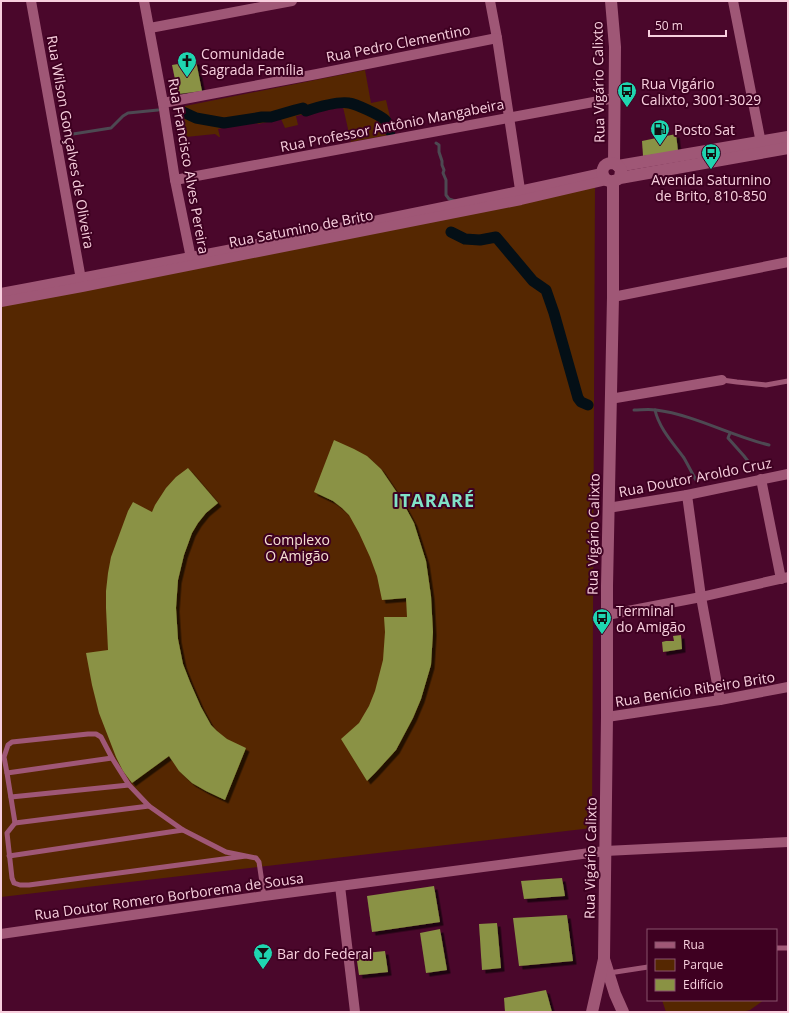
<svg xmlns="http://www.w3.org/2000/svg" width="789" height="1013" font-family="'Open Sans',sans-serif">
<defs>
<filter id="shadow"><feDropShadow dx="3.5" dy="3.5" stdDeviation="0" flood-color="#0009"/></filter>
</defs>
<rect width="100%" height="100%" fill="#4a072b"/>
<g fill="#552701">
<path d="M 365,70 L 371,103 L 386,100 L 394,134 L 351,142 L 343,107 L 296,116 L 298,125 L 285,128 L 281,119 L 258,124 L 255,120 L 218,129 L 220,137 L 219,137 L 215,134 L 186,137 L 180,107 Z"/>
<path d="M 595,185 L 592,828 L 1,897 L 1,303 Z"/>
<path d="M 662,1000 L 764,1000 L 750,1010 L 742,1012 L 666,1012 Z"/>
</g>
<g fill="none" stroke-linecap="round" stroke-linejoin="round">
<g stroke="#4d4952" stroke-width="3">
<path d="M 73,134 L 111,128 L 123,116 L 128,113 L 158,110"/>
<path d="M 436,143 L 439,145 L 439,152 L 442,161 L 442,165 L 444,170 L 443,173 L 446,180 L 446,195 L 449,199 L 455,201"/>
<path d="M 634,410 C 641,410 649,409 656,410 C 695,415 731,436 769,445"/>
<path d="M 655,410 C 659,428 673,443 684,458 C 688,465 692,473 696,480"/>
<path d="M 730,433 L 728,438 L 744,456 L 754,469"/>
</g>
<g stroke="#040f16" stroke-width="11">
<path d="M 183,112 L 196,118 L 224,123 L 262,117 L 271,117 L 295,110 L 303,108 L 306,111 C 318,107 337,101 349,103 C 356,104 380,115 385,120 C 388,123 389,126 390,131"/>
<path d="M 451,232 L 465,239 L 480,240 L 496,237 L 533,281 L 546,290 L 554,313 L 578,398 L 581,402 L 588,405"/>
</g>
</g>
<g fill="#8a9244" filter="url(#shadow)">
<path d="M 196,61 L 202,91 L 178,94 L 172,65 Z"/>
<path d="M 676,134 L 678,151 L 643,156 L 642,141 Z"/>
<path d="M 334,440 L 354,449 L 367,456 L 381,469 L 400,497 L 414,523 L 426,561 L 431,596 L 433,632 L 431,665 L 421,699 L 413,718 L 396,750 L 376,772 L 367,781 L 341,739 L 359,723 L 369,706 L 375,691 L 383,660 L 385,632 L 384,617 L 407,617 L 406,598 L 382,600 L 377,576 L 370,557 L 359,533 L 349,515 L 342,508 L 333,501 L 314,492 Z"/>
<path d="M 188,468 L 218,503 L 206,513 L 198,523 L 192,533 L 184,555 L 178,580 L 176,608 L 178,639 L 183,664 L 190,682 L 201,707 L 211,725 L 217,731 L 227,739 L 246,748 L 225,800 L 206,791 L 192,783 L 179,771 L 169,756 L 132,783 L 123,771 L 116,757 L 99,713 L 92,685 L 86,653 L 108,650 L 106,608 L 106,591 L 108,573 L 111,557 L 128,511 L 133,502 L 152,512 L 155,505 L 166,488 L 176,477 Z"/>
<path d="M 681,635 L 682,649 L 663,652 L 662,642 L 666,641 L 674,641 L 673,636 Z"/>
<path d="M 562,878 L 565,896 L 524,899 L 521,881 Z"/>
<path d="M 434,886 L 440,922 L 372,932 L 367,896 Z"/>
<path d="M 567,915 L 573,961 L 519,966 L 513,918 Z"/>
<path d="M 497,923 L 501,968 L 482,970 L 479,924 Z"/>
<path d="M 440,929 L 447,970 L 426,973 L 420,933 Z"/>
<path d="M 385,951 L 388,972 L 359,975 L 356,954 Z"/>
<path d="M 546,990 L 552,1012 L 505,1012 L 504,998 Z"/>
</g>
<g fill="none" stroke-linecap="round" stroke-linejoin="round">
<g stroke="#9f5776" stroke-width="5">
<path d="M 722,380 L 737,382 L 766,385 L 788,381"/>
<path d="M 7,773 L 112,758"/>
<path d="M 11,797 L 129,785"/>
<path d="M 15,823 L 149,806"/>
<path d="M 9,856 L 183,830"/>
<path d="M 246,856 L 29,885 L 20,885 L 14,883 L 12,878 L 7,833 L 15,823 L 7,773 L 4,757 L 8,745 L 12,742 L 88,734 L 96,734 L 101,737 L 112,758 L 129,785 L 149,806 L 183,830 L 226,852 L 256,858 L 259,862 L 264,896"/>
<path d="M 776,948 L 788,948"/>
<path d="M 609,973 L 648,967"/>
</g>
<g stroke="#9f5776" stroke-width="10">
<path d="M 31,1 L 82,285"/>
<path d="M 144,1 L 163,103 L 175,180 L 192,263"/>
<path d="M 490,1 L 497,38 L 521,196"/>
<path d="M 733,1 L 762,148"/>
<path d="M 150,28 L 292,1"/>
<path d="M 163,103 L 317,74 L 497,38"/>
<path d="M 175,180 L 615,98"/>
<path d="M 1,293 C 202,255 403,217 602,173"/>
<path d="M 613,297 L 788,262"/>
<path d="M 1,302 L 82,287 L 521,200 L 607,180"/>
<path d="M 610,399 L 722,380"/>
<path d="M 761,479 L 781,579"/>
<path d="M 687,495 L 701,597 L 720,700"/>
<path d="M 608,508 L 687,495 L 788,474"/>
<path d="M 607,615 L 701,597 L 788,577"/>
<path d="M 607,717 L 720,700 L 788,687"/>
<path d="M 340,886 L 355,1012"/>
<path d="M 1,934 L 264,896 L 605,851 L 788,842"/>
</g>
<g stroke="#9f5776" stroke-width="12">
<path d="M 611,1 L 615,47 L 614,163"/>
<path d="M 618,166 L 788,137"/>
<path d="M 620,178 L 621,170 C 619,166 616,163 611,163 C 596,164 602,190 620,178 L 788,148"/>
<path d="M 604,959 L 615,994 L 623,1012"/>
<path d="M 592,1012 L 604,959 L 607,717 L 607,586 L 613,297 L 613,182"/>
</g>
</g>
<defs>
<symbol id="church-pin" viewBox="-11 -11 22 30"><path d="M0 17L-7.5 6A9.5 9.5 0 1 1 7.5 6Z" fill="#1fd5b0" stroke="#3e0021"/><path d="M-1.2-6h2.4v3.5h3.3v2.4h-3.3V6h-2.4V-.1h-3.3v-2.4h3.3Z" fill="#111"/></symbol>
<symbol id="bus-pin" viewBox="-11 -11 22 30"><path d="M0 17L-7.5 6A9.5 9.5 0 1 1 7.5 6Z" fill="#1fd5b0" stroke="#3e0021"/><path d="M-5-6H5V4H4V6H2V4H-2V6H-4V4H-5ZM-3.5-4V0h7V-4ZM-3.5 1.2v1.5H-2V1.2ZM2 1.2v1.5H3.5V1.2Z" fill="#111"/></symbol>
<symbol id="fuel-pin" viewBox="-11 -11 22 30"><path d="M0 17L-7.5 6A9.5 9.5 0 1 1 7.5 6Z" fill="#1fd5b0" stroke="#3e0021"/><path d="M-5.5-6h7V0h2V4h1.3V-2.5L3-4.5l.8-.8L6-3V5H2.5V1h-1V6h-7ZM-4.2-4.7v3.2H.2V-4.7Z" fill="#111"/></symbol>
<symbol id="bar-pin" viewBox="-11 -11 22 30"><path d="M0 17L-7.5 6A9.5 9.5 0 1 1 7.5 6Z" fill="#1fd5b0" stroke="#3e0021"/><path d="M-6-5H6L.8 .8V4.5H3.5V6h-7V4.5H-.8V.8Z" fill="#111"/></symbol>
</defs>
<g fill-rule="evenodd">
<use href="#church-pin" x="176" y="50" width="22" height="30"/>
<use href="#bus-pin" x="616" y="80" width="22" height="30"/>
<use href="#fuel-pin" x="649" y="118" width="22" height="30"/>
<use href="#bus-pin" x="700" y="142" width="22" height="30"/>
<use href="#bus-pin" x="591" y="607" width="22" height="30"/>
<use href="#bar-pin" x="252" y="942" width="22" height="30"/>
</g>
<g text-anchor="middle" dominant-baseline="central" stroke-width="4" stroke-linejoin="round" paint-order="stroke">
<g font-size="14" fill="#f8cfde" stroke="#3e0021">
<text transform="translate(398 43) rotate(-11)">Rua Pedro Clementino</text>
<text transform="translate(598 82) rotate(-91)">Rua Vigário Calixto</text>
<text transform="translate(392 125) rotate(-11)">Rua Professor Antônio Mangabeira</text>
<text transform="translate(71 142) rotate(80)">Rua Wilson Gonçalves de Oliveira</text>
<text transform="translate(189 166) rotate(80)">Rua Francisco Alves Pereira</text>
<text transform="translate(301 228) rotate(-11)">Rua Satumino de Brito</text>
<text transform="translate(695 477) rotate(-11)">Rua Doutor Aroldo Cruz</text>
<text transform="translate(593 534) rotate(-89)">Rua Vigário Calixto</text>
<text transform="translate(695 689) rotate(-9)">Rua Benício Ribeiro Brito</text>
<text transform="translate(590 858) rotate(-89)">Rua Vigário Calixto</text>
<text transform="translate(169 896) rotate(-8)">Rua Doutor Romero Borborema de Sousa</text>
</g>
<g font-size="14" fill="#f8cfde" stroke="#3e0021" text-anchor="start">
<text x="201" y="53">Comunidade<tspan x="201" dy="16">Sagrada Família</tspan></text>
<text x="641" y="83">Rua Vigário<tspan x="641" dy="16">Calixto, 3001-3029</tspan></text>
<text x="674" y="129">Posto Sat</text>
<text x="711" y="179" text-anchor="middle">Avenida Saturnino<tspan x="711" dy="16">de Brito, 810-850</tspan></text>
<text x="616" y="610">Terminal<tspan x="616" dy="16">do Amigão</tspan></text>
<text x="277" y="953">Bar do Federal</text>
</g>
<g font-size="14" fill="#f5dfd2" stroke="#3e0021">
<text x="297" y="539">Complexo<tspan x="297" dy="16">O Amigão</tspan></text>
</g>
<g font-size="18" font-weight="bold" letter-spacing="1" fill="#81e2c7" stroke="#3e0021">
<text x="434" y="500">ITARARÉ</text>
</g>
</g>
<rect width="789" height="1013" fill="none" stroke="#f8cfde" stroke-width="4"/>
<rect x="647" y="929" width="130" height="72" fill="#3e0021" stroke="#88536d"/>
<rect x="655" y="942" width="20" height="6" fill="#9f5776" stroke="#88536d"/>
<text x="683" y="949" font-size="12" fill="#f8cfde">Rua</text>
<rect x="655" y="959" width="20" height="12" fill="#552701" stroke="#88536d"/>
<text x="683" y="969" font-size="12" fill="#f8cfde">Parque</text>
<rect x="655" y="979" width="20" height="12" fill="#8a9244" stroke="#88536d"/>
<text x="683" y="989" font-size="12" fill="#f8cfde">Edifício</text>
<path d="M649 30v6h77v-6" fill="none" stroke="#f8cfde" stroke-width="2"/>
<text x="655" y="30" font-size="12" fill="#f8cfde" stroke="#3e0021" stroke-width="3" paint-order="stroke">50 m</text>
</svg>
